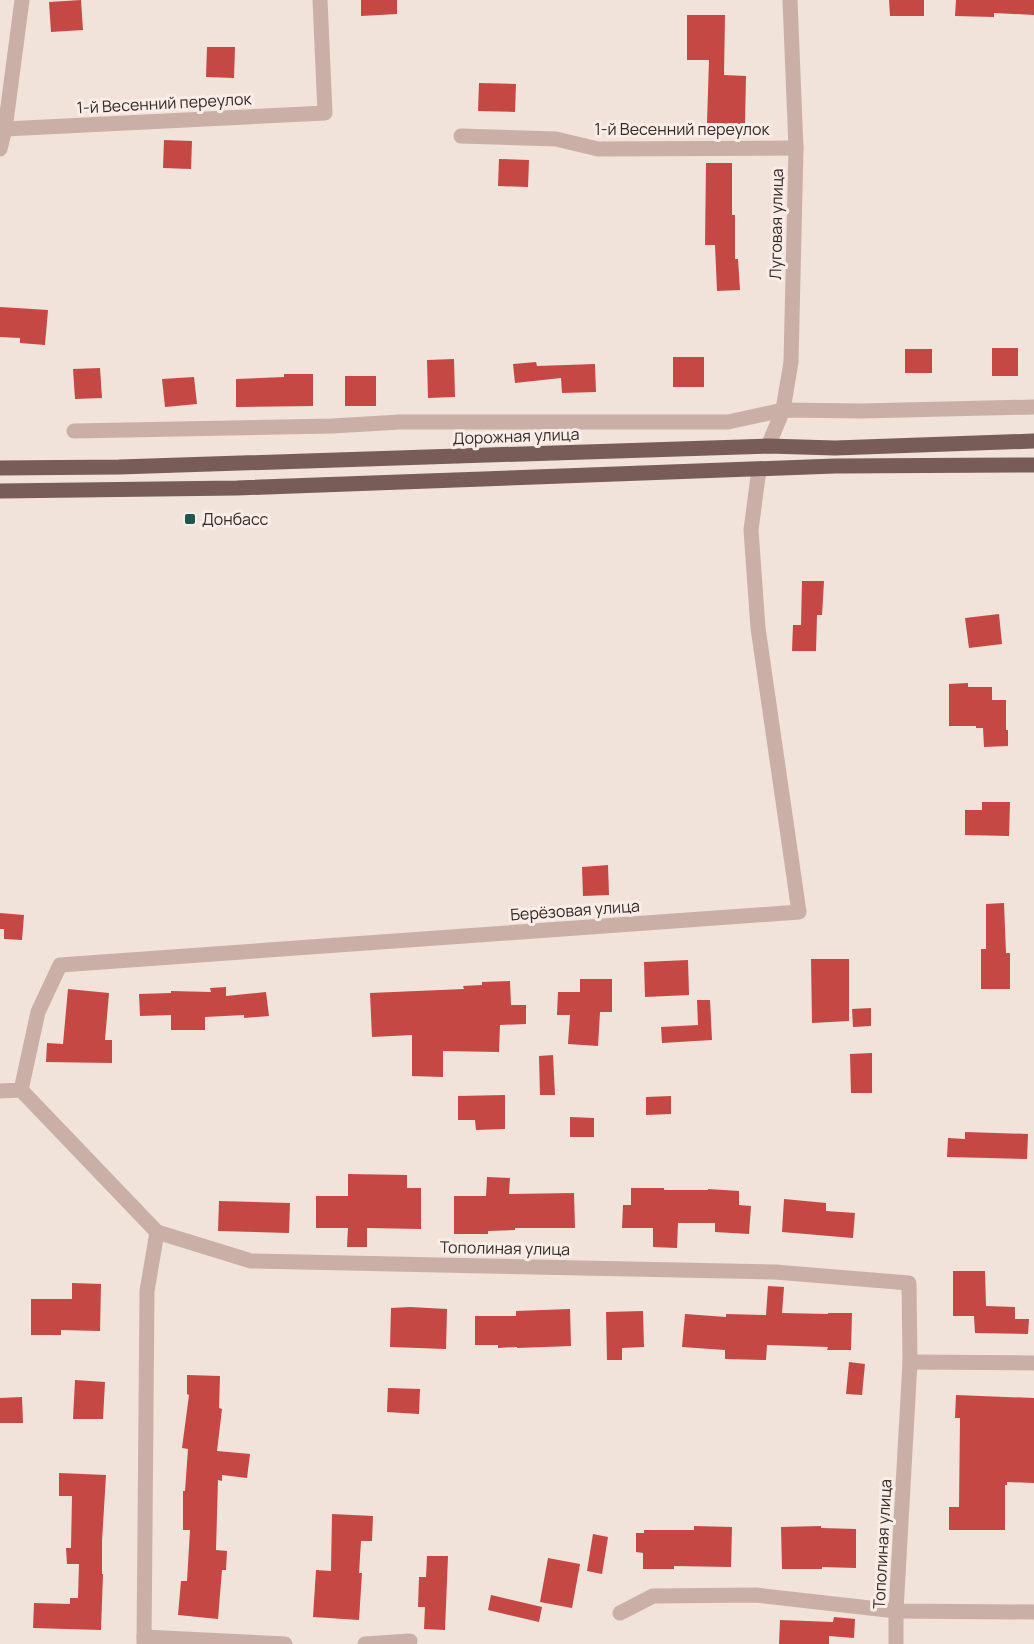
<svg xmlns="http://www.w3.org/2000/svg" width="1034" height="1644" font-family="Manrope,sans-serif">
<rect width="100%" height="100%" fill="#f1e2da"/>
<g fill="#c54844">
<path d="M 81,0 L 83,30 L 51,32 L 49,2 Z"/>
<path d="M 361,0 L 397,0 L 397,14 L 361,16 Z"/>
<path d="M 889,0 L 924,0 L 924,16 L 890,16 Z"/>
<path d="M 956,0 L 1034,0 L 1034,15 L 994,13 L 994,17 L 955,16 Z"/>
<path d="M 687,15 L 725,15 L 724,75 L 746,76 L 745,124 L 707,123 L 709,60 L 687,60 Z"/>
<path d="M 207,47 L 235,47 L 234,78 L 206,77 Z"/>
<path d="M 479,83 L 516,84 L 515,112 L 478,111 Z"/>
<path d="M 164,140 L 192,141 L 191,169 L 163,168 Z"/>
<path d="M 499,159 L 529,160 L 528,187 L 498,186 Z"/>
<path d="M 706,163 L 732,163 L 732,215 L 735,215 L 735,259 L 738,259 L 740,290 L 717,291 L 715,245 L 705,245 Z"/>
<path d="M 0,307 L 48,310 L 45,345 L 20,343 L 20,338 L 0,337 Z"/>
<rect x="992" y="348" width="26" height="28"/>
<rect x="905" y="349" width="27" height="24"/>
<rect x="673" y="357" width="31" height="30"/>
<path d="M 454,359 L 455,397 L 428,398 L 427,360 Z"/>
<path d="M 536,362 L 537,366 L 595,364 L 596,392 L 562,393 L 561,378 L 515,383 L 513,364 Z"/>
<path d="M 100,368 L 102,398 L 75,399 L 73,369 Z"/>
<path d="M 284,374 L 313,374 L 313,406 L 236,407 L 236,379 L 284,377 Z"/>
<rect x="345" y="376" width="31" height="30"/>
<path d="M 194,377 L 197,404 L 165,407 L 162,379 Z"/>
<path d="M 802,581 L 824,581 L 822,615 L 817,615 L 816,651 L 792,651 L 793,625 L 801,625 Z"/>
<path d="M 999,614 L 1002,644 L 969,648 L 965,618 Z"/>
<path d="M 968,683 L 968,687 L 992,687 L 992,700 L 1006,700 L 1006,730 L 1008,730 L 1008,746 L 984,747 L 983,728 L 976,728 L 976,726 L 949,726 L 949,684 Z"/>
<path d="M 982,802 L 1010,802 L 1009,836 L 965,835 L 965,810 L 982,810 Z"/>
<path d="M 608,865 L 609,895 L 583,896 L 582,867 Z"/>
<path d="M 1004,903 L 1006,953 L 1010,953 L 1010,989 L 981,989 L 981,949 L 986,949 L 986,904 Z"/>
<path d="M 0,913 L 24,915 L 22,940 L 4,939 L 4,929 L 0,929 Z"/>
<path d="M 811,959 L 849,959 L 849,1021 L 812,1023 Z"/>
<path d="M 688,960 L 689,995 L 645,997 L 644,962 Z"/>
<path d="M 580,979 L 612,979 L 612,1012 L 600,1012 L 598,1046 L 568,1044 L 570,1015 L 557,1015 L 558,992 L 580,992 Z"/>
<path d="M 510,981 L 511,1005 L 526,1005 L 526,1024 L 500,1025 L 499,1052 L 443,1051 L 443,1077 L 412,1076 L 412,1035 L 372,1037 L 370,993 L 464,989 L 463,986 L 482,985 L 482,982 Z"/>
<path d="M 226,987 L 226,996 L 266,992 L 269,1016 L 244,1018 L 244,1015 L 205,1017 L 205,1030 L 171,1030 L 171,1015 L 140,1016 L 139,994 L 171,993 L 171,991 L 211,992 L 210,988 Z"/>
<path d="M 68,989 L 109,993 L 105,1040 L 112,1040 L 112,1063 L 46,1062 L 47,1043 L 63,1044 Z"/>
<path d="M 697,1000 L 710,1000 L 712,1040 L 662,1043 L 661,1027 L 698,1025 Z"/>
<path d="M 871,1008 L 871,1026 L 853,1027 L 852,1009 Z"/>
<path d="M 872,1053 L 872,1093 L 851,1093 L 850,1054 Z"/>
<path d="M 553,1055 L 555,1095 L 540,1095 L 539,1056 Z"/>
<path d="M 505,1095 L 505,1129 L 476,1130 L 475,1120 L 458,1120 L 458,1096 Z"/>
<path d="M 671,1096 L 671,1114 L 646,1115 L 646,1097 Z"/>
<path d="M 570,1117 L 594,1118 L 594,1137 L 570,1137 Z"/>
<path d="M 965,1132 L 1028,1134 L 1027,1159 L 947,1157 L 948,1138 L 965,1139 Z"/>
<path d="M 348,1174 L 407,1175 L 407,1188 L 421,1188 L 421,1229 L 367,1228 L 367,1247 L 347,1247 L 348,1228 L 316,1228 L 316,1196 L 348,1196 Z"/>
<path d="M 487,1177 L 510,1178 L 509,1194 L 574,1193 L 575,1228 L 515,1228 L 515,1230 L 488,1231 L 488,1234 L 454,1234 L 454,1196 L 486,1196 Z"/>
<path d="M 631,1188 L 664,1188 L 664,1190 L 708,1190 L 708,1189 L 739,1191 L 739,1205 L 751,1206 L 749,1234 L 715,1232 L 715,1223 L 678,1223 L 677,1248 L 653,1247 L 653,1228 L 622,1228 L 623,1205 L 631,1205 Z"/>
<path d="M 784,1199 L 826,1203 L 826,1211 L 855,1213 L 853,1238 L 782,1232 Z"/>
<path d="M 219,1201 L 290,1203 L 289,1233 L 218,1231 Z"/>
<path d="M 953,1271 L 985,1271 L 986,1306 L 1015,1307 L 1015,1319 L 1029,1319 L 1028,1334 L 975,1333 L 974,1316 L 953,1316 Z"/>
<path d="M 72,1283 L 101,1284 L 100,1331 L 61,1330 L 61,1335 L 31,1335 L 31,1299 L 72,1299 Z"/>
<path d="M 768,1286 L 784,1287 L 782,1313 L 828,1314 L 828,1313 L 852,1313 L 851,1350 L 827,1350 L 828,1347 L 767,1345 L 766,1360 L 725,1359 L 725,1350 L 682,1347 L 685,1314 L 726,1317 L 726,1314 L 766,1315 Z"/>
<path d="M 410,1307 L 447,1309 L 446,1349 L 390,1347 L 391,1308 Z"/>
<path d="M 570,1309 L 571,1346 L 517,1348 L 517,1347 L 498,1348 L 498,1345 L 475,1345 L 475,1316 L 516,1316 L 516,1311 Z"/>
<path d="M 643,1311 L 644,1347 L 622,1348 L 622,1360 L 607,1360 L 606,1312 Z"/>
<path d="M 849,1362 L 865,1364 L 862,1395 L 846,1394 Z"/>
<path d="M 187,1375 L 220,1376 L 219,1408 L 222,1409 L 217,1451 L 250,1454 L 247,1478 L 222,1475 L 222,1481 L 218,1480 L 216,1550 L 227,1551 L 226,1570 L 222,1570 L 218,1619 L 178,1615 L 181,1581 L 187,1581 L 190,1530 L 183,1530 L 183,1491 L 185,1491 L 188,1449 L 182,1448 L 189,1395 L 187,1394 Z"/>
<path d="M 75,1380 L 105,1382 L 103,1419 L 73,1419 Z"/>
<path d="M 388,1388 L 420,1389 L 419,1414 L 387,1412 Z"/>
<path d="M 956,1395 L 1034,1398 L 1034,1483 L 1007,1482 L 1007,1485 L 1005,1485 L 1005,1530 L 949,1530 L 949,1507 L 959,1507 L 960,1418 L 955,1418 Z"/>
<path d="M 22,1397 L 23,1423 L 0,1423 L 0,1398 Z"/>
<path d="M 59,1473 L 106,1475 L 102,1541 L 102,1574 L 103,1574 L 101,1630 L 33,1628 L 34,1603 L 70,1604 L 70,1598 L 78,1598 L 79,1564 L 67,1564 L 66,1548 L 71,1548 L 72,1496 L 59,1496 Z"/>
<path d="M 332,1514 L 373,1516 L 372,1541 L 361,1541 L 359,1573 L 362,1573 L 359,1620 L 313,1617 L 316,1570 L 331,1571 Z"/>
<path d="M 694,1526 L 732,1527 L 731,1567 L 674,1566 L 674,1569 L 643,1569 L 643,1553 L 636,1552 L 636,1533 L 644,1533 L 644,1530 L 694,1530 Z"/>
<path d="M 821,1526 L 821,1528 L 856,1529 L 856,1568 L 822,1567 L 822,1569 L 782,1569 L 781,1527 Z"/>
<path d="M 593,1534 L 608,1537 L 602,1574 L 587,1571 Z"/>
<path d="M 427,1556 L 448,1556 L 445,1630 L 424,1629 L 425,1607 L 418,1607 L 419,1577 L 426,1577 Z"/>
<path d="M 548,1558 L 580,1564 L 572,1608 L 540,1602 Z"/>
<path d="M 491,1595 L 542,1607 L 539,1622 L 488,1610 Z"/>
<path d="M 834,1617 L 855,1619 L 854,1638 L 829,1636 L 829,1644 L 779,1644 L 780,1620 L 833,1622 Z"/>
</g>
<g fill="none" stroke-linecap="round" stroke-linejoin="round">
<g stroke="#c9afa6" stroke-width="15">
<path d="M 5,129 L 325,113 L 320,0"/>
<path d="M 461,136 L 556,139 L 598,149 L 796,148"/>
<path d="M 0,149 L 5,129 L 22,0"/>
<path d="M 74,431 L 332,426 L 400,422 L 728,422 L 783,410 L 862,411 L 1034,407"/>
<path d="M 768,446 L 783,410 L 791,362 L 796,148 L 790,0"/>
<path d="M 21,1090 L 157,1232"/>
<path d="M 0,1091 L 21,1090 L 38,1012 L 60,965 L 799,912 L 758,628 L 751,530 L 759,469"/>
<path d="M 910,1362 L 1034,1363"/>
<path d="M 620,1613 L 653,1596 L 756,1595 L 896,1611 L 1034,1612"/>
<path d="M 144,1637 L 285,1644"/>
<path d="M 144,1644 L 147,1291 L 157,1232 L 251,1261 L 775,1272 L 909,1283 L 910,1362 L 896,1611 L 896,1644"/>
<path d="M 365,1644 L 410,1641"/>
</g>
<g stroke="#785c58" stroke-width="15">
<path d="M 0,468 L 119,467 L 768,446 L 835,448 L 1034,441"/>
<path d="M 0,491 L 237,488 L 835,466 L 1034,465"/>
</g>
</g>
<rect fill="#1d574e" stroke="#f9ede7" stroke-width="2" x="184" y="513" width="12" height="12" rx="3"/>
<g text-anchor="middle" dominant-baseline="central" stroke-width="6" stroke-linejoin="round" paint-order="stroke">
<g font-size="16" fill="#362927" stroke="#f9ede7">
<text transform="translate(164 103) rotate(-3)">1-й Весенний переулок</text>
<text x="682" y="129">1-й Весенний переулок</text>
<text transform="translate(776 224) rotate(-89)">Луговая улица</text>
<text transform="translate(516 436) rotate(-2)">Дорожная улица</text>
<text transform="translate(575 910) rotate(-4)">Берёзовая улица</text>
<text transform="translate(505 1248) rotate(1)">Тополиная улица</text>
<text transform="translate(882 1544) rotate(-87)">Тополиная улица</text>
</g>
<g font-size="16" fill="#362927" stroke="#f9ede7" text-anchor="start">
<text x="202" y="519">Донбасс</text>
</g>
</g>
</svg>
